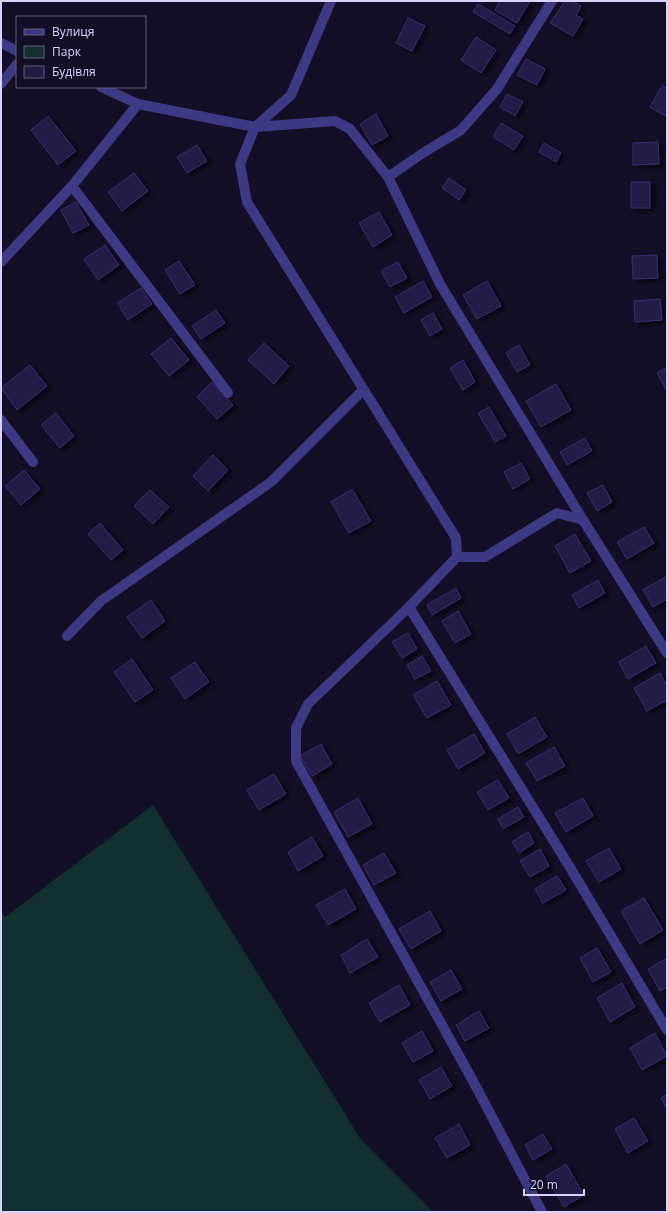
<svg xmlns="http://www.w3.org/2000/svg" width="668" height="1213" font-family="'Open Sans',sans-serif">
<defs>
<filter id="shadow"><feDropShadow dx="4.5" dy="2.5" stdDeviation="2" flood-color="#0009"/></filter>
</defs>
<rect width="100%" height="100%" fill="#130f26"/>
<path fill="#12302f" d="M 153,805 L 360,1138 L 433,1212 L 1,1212 L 1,912 L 5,917 Z"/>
<g fill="#241b47" stroke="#3b2d73" filter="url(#shadow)">
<path d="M 500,1 L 530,1 L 517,23 L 495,10 Z"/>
<path d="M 565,1 L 572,1 L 581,6 L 576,15 L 583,19 L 573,36 L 550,23 Z"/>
<path d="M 478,4 L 515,26 L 510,34 L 473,12 Z"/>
<path d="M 408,18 L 425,26 L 412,51 L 396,43 Z"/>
<path d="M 476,37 L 496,50 L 481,73 L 461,60 Z"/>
<path d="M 526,59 L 545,69 L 537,85 L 517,75 Z"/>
<path d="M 662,86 L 667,88 L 667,113 L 665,116 L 650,107 Z"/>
<path d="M 507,94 L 523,102 L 515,116 L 500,107 Z"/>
<path d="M 376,114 L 388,136 L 372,145 L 360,124 Z"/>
<path d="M 48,116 L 76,151 L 58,165 L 31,130 Z"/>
<path d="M 501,123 L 523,136 L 514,150 L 493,137 Z"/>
<path d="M 658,142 L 659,164 L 633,165 L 633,143 Z"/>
<path d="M 544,143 L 561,153 L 556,162 L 539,152 Z"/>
<path d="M 197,145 L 207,161 L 187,173 L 177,157 Z"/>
<path d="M 134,173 L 148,191 L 122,211 L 108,192 Z"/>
<path d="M 449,178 L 466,190 L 459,200 L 442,188 Z"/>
<rect x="631" y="182" width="19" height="26"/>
<path d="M 76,202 L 89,225 L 73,233 L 61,210 Z"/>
<path d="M 379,212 L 392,235 L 373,247 L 359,223 Z"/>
<path d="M 105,245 L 119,265 L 98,280 L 84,259 Z"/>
<path d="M 657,255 L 658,278 L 633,279 L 632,256 Z"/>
<path d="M 179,261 L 195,285 L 180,294 L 165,270 Z"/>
<path d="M 398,262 L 407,278 L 390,287 L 381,271 Z"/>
<path d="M 423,281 L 432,297 L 404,313 L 395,297 Z"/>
<path d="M 487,281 L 501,306 L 477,319 L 463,295 Z"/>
<path d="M 141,288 L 152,304 L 128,320 L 117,303 Z"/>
<path d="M 660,299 L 662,320 L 635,322 L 634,301 Z"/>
<path d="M 216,310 L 225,323 L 201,339 L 192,326 Z"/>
<path d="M 433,313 L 442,329 L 430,336 L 421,320 Z"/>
<path d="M 171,338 L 189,360 L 169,376 L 151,354 Z"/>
<path d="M 264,343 L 289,366 L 274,384 L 248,360 Z"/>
<path d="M 519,345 L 530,365 L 517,372 L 506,353 Z"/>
<path d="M 463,360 L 475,382 L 463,390 L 450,368 Z"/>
<path d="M 30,365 L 47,386 L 17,410 L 1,388 Z"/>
<path d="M 667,367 L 667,391 L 657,373 Z"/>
<path d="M 212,382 L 233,405 L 217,419 L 197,397 Z"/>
<path d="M 556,384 L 571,410 L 541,427 L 526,401 Z"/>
<path d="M 489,407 L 506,436 L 495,442 L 478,413 Z"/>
<path d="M 56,413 L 74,436 L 60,448 L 41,425 Z"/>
<path d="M 585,438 L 592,451 L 567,465 L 560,452 Z"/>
<path d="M 213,455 L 228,470 L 208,491 L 193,476 Z"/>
<path d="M 521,463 L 530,479 L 513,489 L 504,472 Z"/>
<path d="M 24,470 L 40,489 L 21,505 L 5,486 Z"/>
<path d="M 603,485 L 612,502 L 597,511 L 587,493 Z"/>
<path d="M 352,489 L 371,521 L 349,533 L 331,502 Z"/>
<path d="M 150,490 L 169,507 L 153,524 L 134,506 Z"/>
<path d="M 100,523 L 123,550 L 111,560 L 88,534 Z"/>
<path d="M 644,527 L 654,543 L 627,559 L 617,542 Z"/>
<path d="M 575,534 L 591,561 L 570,573 L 555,546 Z"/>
<path d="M 667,576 L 667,599 L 653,607 L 643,590 Z"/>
<path d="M 598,580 L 605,593 L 579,608 L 572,595 Z"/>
<path d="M 456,588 L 461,598 L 432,615 L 427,605 Z"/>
<path d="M 151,600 L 165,621 L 142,638 L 127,617 Z"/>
<path d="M 458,611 L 471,634 L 455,643 L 442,621 Z"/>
<path d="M 408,633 L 417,649 L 402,658 L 392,642 Z"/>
<path d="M 646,646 L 656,663 L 628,679 L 619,662 Z"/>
<path d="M 422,656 L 431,671 L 415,679 L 407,665 Z"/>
<path d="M 132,659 L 153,690 L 135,702 L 114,672 Z"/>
<path d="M 195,662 L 209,682 L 185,699 L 171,678 Z"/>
<path d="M 660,673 L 667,686 L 667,700 L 647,711 L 634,688 Z"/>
<path d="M 437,681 L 451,705 L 427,718 L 413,695 Z"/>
<path d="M 535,717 L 547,737 L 518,754 L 507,734 Z"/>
<path d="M 474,734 L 485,753 L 458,769 L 447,750 Z"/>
<path d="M 321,744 L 332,764 L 312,776 L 300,756 Z"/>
<path d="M 554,747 L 565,766 L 537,781 L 526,763 Z"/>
<path d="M 274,774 L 286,794 L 259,810 L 247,790 Z"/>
<path d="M 498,780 L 509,798 L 488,810 L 477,792 Z"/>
<path d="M 358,798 L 372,824 L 348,837 L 334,812 Z"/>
<path d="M 583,798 L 593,816 L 566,832 L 555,813 Z"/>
<path d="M 518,807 L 524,817 L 503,829 L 498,819 Z"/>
<path d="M 528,832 L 534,843 L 519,853 L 512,842 Z"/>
<path d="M 312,837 L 323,856 L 298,871 L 288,852 Z"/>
<path d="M 609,848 L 621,869 L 599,882 L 586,861 Z"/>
<path d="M 540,849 L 549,866 L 530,877 L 520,861 Z"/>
<path d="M 384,853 L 396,873 L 374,885 L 363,865 Z"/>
<path d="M 557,876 L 566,890 L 543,903 L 535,889 Z"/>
<path d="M 345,889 L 356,909 L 328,925 L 316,905 Z"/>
<path d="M 644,898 L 663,930 L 640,944 L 621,911 Z"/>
<path d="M 430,911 L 441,931 L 411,949 L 399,929 Z"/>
<path d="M 367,939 L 378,957 L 350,973 L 341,955 Z"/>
<path d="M 597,948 L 611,972 L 593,982 L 580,958 Z"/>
<path d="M 667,958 L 667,987 L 660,991 L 648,969 Z"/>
<path d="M 451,970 L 462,989 L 441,1001 L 430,982 Z"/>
<path d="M 622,983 L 635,1007 L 610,1022 L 597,998 Z"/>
<path d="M 399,985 L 410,1005 L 380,1022 L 369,1003 Z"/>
<path d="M 479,1011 L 489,1028 L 465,1041 L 456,1025 Z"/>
<path d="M 422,1031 L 433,1051 L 413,1062 L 402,1043 Z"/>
<path d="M 655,1033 L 667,1056 L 642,1070 L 630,1048 Z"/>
<path d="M 441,1067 L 452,1086 L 430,1099 L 419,1080 Z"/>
<path d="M 667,1094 L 667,1109 L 661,1098 Z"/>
<path d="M 634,1118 L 648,1141 L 628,1153 L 615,1129 Z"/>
<path d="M 459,1124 L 470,1145 L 447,1158 L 435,1138 Z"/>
<path d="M 543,1134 L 552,1149 L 533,1160 L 525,1145 Z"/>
<path d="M 566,1164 L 584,1195 L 564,1207 L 546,1176 Z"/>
</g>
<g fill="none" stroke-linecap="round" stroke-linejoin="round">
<g stroke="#3d3a85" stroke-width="10">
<path d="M 331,1 L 291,95 L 255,127 L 240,164 L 247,202 L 456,538 L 457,557 L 409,607 L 308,704 L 296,728 L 296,761 L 473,1081 L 542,1212"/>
<path d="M 1,43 L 17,51"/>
<path d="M 1,84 L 17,64"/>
<path d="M 101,87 L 138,104 L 255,127 L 335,121 L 350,129 L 388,177 L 423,153 L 461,130 L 497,89 L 552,1"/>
<path d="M 388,177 L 440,284 L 583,520"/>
<path d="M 72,186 L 228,393"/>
<path d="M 1,262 L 72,186 L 138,104"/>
<path d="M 1,420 L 33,462"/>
<path d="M 457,557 L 485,557 L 557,513 L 583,520 L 667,653"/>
<path d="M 409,607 L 571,869 L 667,1030"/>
<path d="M 67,636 L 101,601 L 271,482 L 363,390"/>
</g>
</g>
<rect width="668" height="1213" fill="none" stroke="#d9d4ff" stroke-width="4"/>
<rect x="16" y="16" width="130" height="72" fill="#130f26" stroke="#625e7d"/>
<rect x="24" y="29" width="20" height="6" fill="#3d3a85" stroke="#625e7d"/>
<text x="52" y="36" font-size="12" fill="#d9d4ff">Вулиця</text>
<rect x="24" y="46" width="20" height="12" fill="#12302f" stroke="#625e7d"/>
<text x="52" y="56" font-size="12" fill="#d9d4ff">Парк</text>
<rect x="24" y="66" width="20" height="12" fill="#241b47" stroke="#625e7d"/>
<text x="52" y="76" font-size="12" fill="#d9d4ff">Будівля</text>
<path d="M524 1189v6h60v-6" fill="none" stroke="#d9d4ff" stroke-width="2"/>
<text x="530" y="1189" font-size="12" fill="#d9d4ff" stroke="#130f26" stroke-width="3" paint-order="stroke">20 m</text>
</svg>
